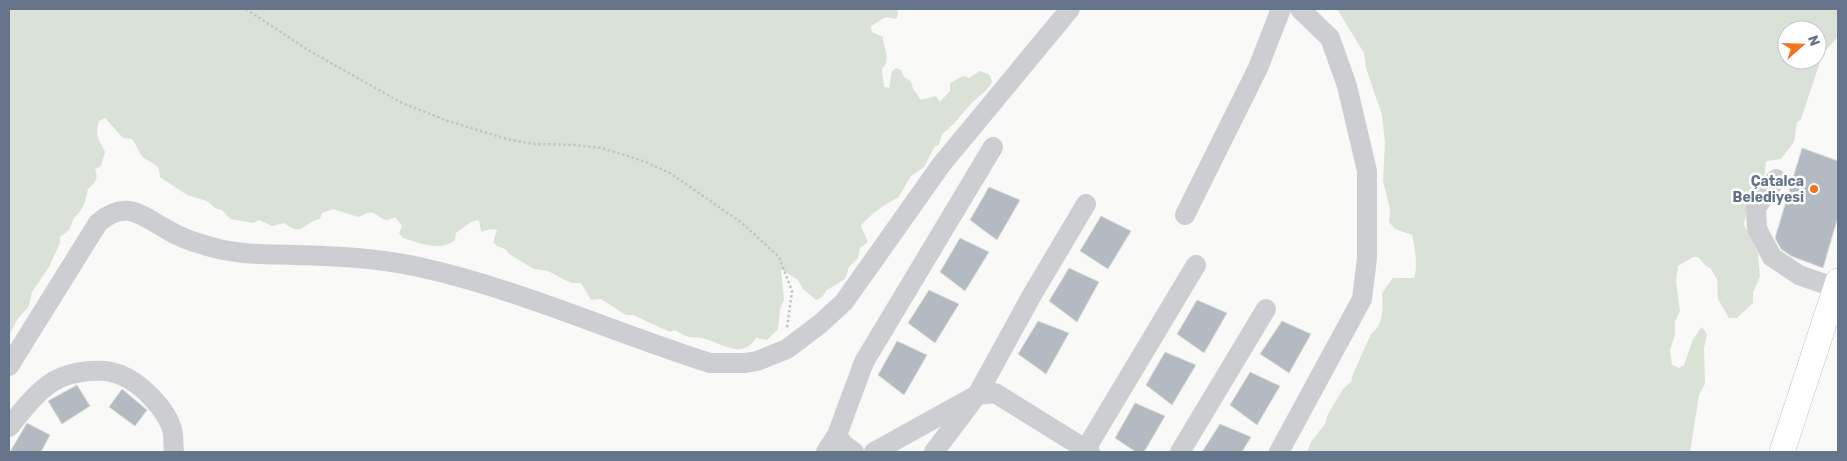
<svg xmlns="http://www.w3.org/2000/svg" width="1847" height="461" font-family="Rubik,sans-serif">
<rect width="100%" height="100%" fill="#f9f9f7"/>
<g fill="#dae2d7" fill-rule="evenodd">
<path d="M 9,9 L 897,9 L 898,15 L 896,19 L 886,17 L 871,26 L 872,32 L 883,37 C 883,49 892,58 882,69 L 884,87 L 889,88 L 892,71 L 896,68 L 901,70 L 904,77 L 911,81 L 913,89 L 921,100 L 936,96 L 940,102 L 950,91 L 950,83 L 963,76 L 969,78 L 980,71 L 990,75 L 992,82 C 987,92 977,97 970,105 C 961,114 954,126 942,134 L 939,145 L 935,146 L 924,167 L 911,176 L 898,198 C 887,202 868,216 861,226 L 868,242 L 860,248 L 858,258 L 849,267 L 845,279 L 827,290 L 822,297 L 816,300 L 803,289 L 798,280 L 781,269 L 784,300 L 780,309 L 778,329 L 767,340 L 756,338 C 742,361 720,342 702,338 C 697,337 691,338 686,336 C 683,335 679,332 675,330 L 670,332 L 633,315 L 626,315 L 601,299 L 591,300 L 581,283 L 571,283 L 548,271 L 534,269 L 509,254 L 505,249 L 497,246 L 493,242 L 497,230 L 490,229 L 481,232 L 479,220 C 470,220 463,229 456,233 L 455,240 C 441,252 419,243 403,238 L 399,233 L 402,226 L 395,217 C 383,224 383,217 373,213 C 368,211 363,216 358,217 L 333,209 L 322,213 L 320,219 C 303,222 304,238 284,223 L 272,226 L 259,220 L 254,223 L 230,219 L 222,210 L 215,208 L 207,201 L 187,195 L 160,177 C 160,162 150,164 143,157 C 139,153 136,144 132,139 L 123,138 L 105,118 L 99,121 C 95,137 98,137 105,152 L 101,166 L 95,169 C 99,180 95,182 88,189 C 85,202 84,209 74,218 L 69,230 L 60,237 L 60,243 L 49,267 L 32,292 L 29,306 L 17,320 L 9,336 Z"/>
<path d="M 1337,9 L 1838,9 L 1838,37 L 1823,53 L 1801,119 L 1797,123 L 1794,142 L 1781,159 L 1766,161 L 1764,181 L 1750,193 L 1744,225 L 1758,253 L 1760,277 L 1753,292 L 1753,303 L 1737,318 L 1729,318 L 1718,299 L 1717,279 L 1711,269 L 1705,265 L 1698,257 L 1693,257 L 1678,266 L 1676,281 L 1680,311 L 1675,322 L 1675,335 L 1670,350 L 1672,365 L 1679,368 L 1684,365 L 1693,339 L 1702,327 L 1707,334 L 1704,348 L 1705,384 L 1699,395 L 1690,452 L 1307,452 L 1311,442 L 1325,424 L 1328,414 L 1343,389 L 1351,382 L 1353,374 L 1371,334 C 1384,325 1383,308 1382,293 L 1393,278 L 1414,278 C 1418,268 1415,246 1412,235 L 1395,229 L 1389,222 L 1390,209 L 1383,181 L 1385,143 L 1382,115 L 1366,68 L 1364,53 ZM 1787,30 L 1817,30 L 1817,60 L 1787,60 Z"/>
</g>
<g fill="#b4bac2" stroke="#dbdbd9">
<path d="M 1802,148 L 1838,161 L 1838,217 L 1823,268 L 1791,256 L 1781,249 L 1775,238 Z"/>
<path d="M 989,187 L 1020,200 L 997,240 L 970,220 Z"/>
<path d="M 1101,216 L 1131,231 L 1108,269 L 1080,251 Z"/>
<path d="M 960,238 L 989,252 L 965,291 L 940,272 Z"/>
<path d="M 1069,268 L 1099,282 L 1077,322 L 1049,301 Z"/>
<path d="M 929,290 L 959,304 L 935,343 L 908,323 Z"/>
<path d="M 1197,300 L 1227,313 L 1204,353 L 1177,334 Z"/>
<path d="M 1038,321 L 1069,333 L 1046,374 L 1018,354 Z"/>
<path d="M 1282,321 L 1311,334 L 1289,373 L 1260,354 Z"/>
<path d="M 897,341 L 927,355 L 904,395 L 878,375 Z"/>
<path d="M 1165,352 L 1196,365 L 1172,405 L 1146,385 Z"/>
<path d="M 1250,372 L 1280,386 L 1257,425 L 1230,405 Z"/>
<path d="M 77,385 L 90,406 L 62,424 L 48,401 Z"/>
<path d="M 122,389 L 147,410 L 135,426 L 109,407 Z"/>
<path d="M 1135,403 L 1165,416 L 1144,452 L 1136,452 L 1115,438 Z"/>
<path d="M 27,423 L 50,435 L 41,452 L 10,452 Z"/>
<path d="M 1220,424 L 1251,437 L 1242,452 L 1202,452 Z"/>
</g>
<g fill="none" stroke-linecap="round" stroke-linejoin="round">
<defs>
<path id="major" d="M 1782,452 L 1838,281"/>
</defs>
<use href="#major" stroke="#bcbfc4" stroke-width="26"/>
<path stroke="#c2c4c7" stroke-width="2.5" stroke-dasharray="2.5 2.5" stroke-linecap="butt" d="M 246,9 L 308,50 L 402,103 L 448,121 L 507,139 L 533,144 L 574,145 L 602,148 L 646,162 L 670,173 L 742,223 L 779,257 L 792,291 L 787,328"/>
<g stroke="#ccced2" stroke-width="20">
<path d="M 1776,179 L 1756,208 L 1757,229 L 1772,257 L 1799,275 L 1836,288"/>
<path d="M 1185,215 L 1258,68 L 1281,9"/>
<path d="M 9,366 L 98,223 C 125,199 141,215 166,229 C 180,238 199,244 215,248 C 241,255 268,254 294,255 C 337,256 377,258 419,267 C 519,289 612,332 710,363 L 745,363 L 757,361 L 787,349 L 820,324 L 844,302 L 941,165 L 1070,9"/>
<path d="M 9,427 C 22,411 36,392 54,381 C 71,371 103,367 121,375 C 141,383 166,409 172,429 C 174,436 173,445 174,452"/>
<path d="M 837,435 L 843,444 L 854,452"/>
<path d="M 826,452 L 837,435 L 864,362 L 993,147"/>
<path d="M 874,452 L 977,395 L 995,393 L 1090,452"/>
<path d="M 934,452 L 977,395 L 1032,295 L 1086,204"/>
<path d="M 1084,452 L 1196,265"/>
<path d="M 1180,452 L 1266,309"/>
<path d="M 1279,452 L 1362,299 L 1367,258 L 1367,171 L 1347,86 L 1330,38 L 1300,9"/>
</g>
<use href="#major" stroke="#fff" stroke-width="25"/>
</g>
<circle fill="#f3741d" stroke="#fff" stroke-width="2" cx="1814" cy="189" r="5"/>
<g text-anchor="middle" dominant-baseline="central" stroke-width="5" stroke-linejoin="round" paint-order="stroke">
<g font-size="14" font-weight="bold" fill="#66748b" stroke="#fff" text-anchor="end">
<text x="1804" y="181">Çatalca<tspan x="1804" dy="16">Belediyesi</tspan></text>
</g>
</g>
<rect width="1847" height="461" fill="none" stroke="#66748b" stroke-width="20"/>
<g transform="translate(1802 45) rotate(70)"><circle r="24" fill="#ffffff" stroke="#c2c7d1"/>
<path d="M0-4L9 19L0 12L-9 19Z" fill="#f3741d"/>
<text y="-8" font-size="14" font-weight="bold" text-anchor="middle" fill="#66748b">N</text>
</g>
</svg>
